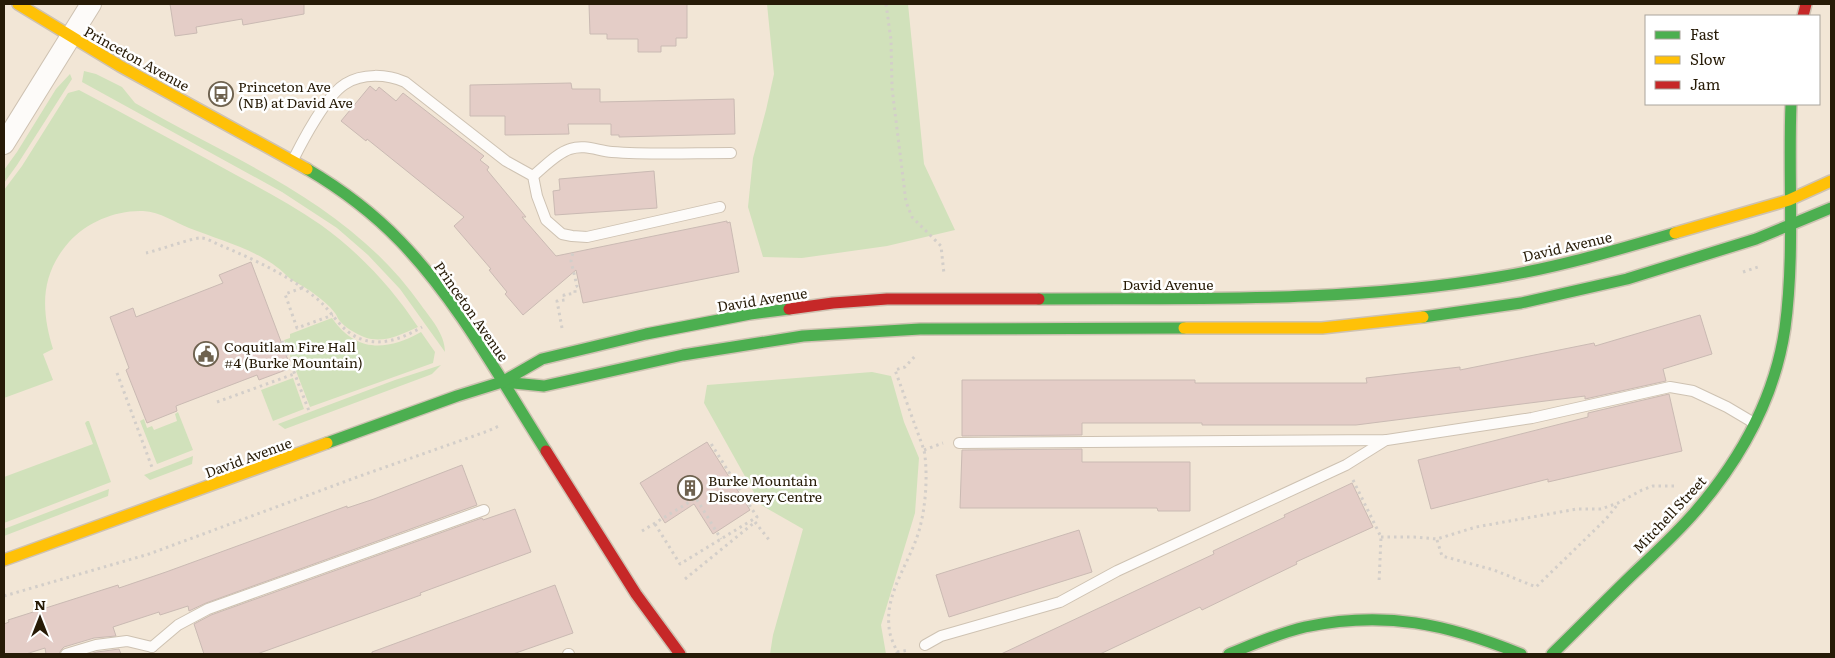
<svg xmlns="http://www.w3.org/2000/svg" width="1835" height="658" font-family="Literata,serif">
<rect width="100%" height="100%" fill="#f2e6d6"/>
<g fill="#d1e1bb">
<path d="M 767,4 L 908,4 L 924,164 L 955,230 L 887,246 L 802,258 L 763,257 L 748,207 L 753,158 L 766,110 L 774,74 Z"/>
<path d="M 84,71 L 96,74 L 122,87 L 135,103 C 239,163 349,203 421,305 C 431,319 445,334 445,352 L 400,289 L 368,255 L 337,228 L 282,192 L 82,82 Z"/>
<path d="M 70,74 L 72,79 L 17,165 L 4,183 L 4,170 L 17,152 L 56,89 Z"/>
<path d="M 79,90 C 125,114 170,139 216,164 C 252,184 288,202 321,225 C 359,252 393,289 418,327 C 400,335 383,344 364,337 C 355,333 344,327 339,320 C 337,318 337,315 335,313 C 329,305 321,299 313,293 C 306,287 293,282 287,276 C 263,251 222,241 189,228 C 174,222 161,212 143,211 C 116,210 87,222 69,242 C 40,275 41,310 53,349 L 43,354 L 53,380 L 4,398 L 4,190 L 22,166 L 68,93 Z"/>
<path d="M 332,318 C 356,353 387,351 421,332 L 435,352 L 433,363 L 310,407 L 284,340 L 290,338 L 290,334 Z"/>
<path d="M 441,365 L 432,374 L 427,376 L 285,429 L 278,424 L 395,380 Z"/>
<path d="M 872,372 L 891,376 L 904,422 L 919,458 L 915,513 L 881,625 L 886,654 L 770,654 L 773,635 L 803,529 L 761,505 L 704,403 L 707,385 Z"/>
<path d="M 293,378 L 304,409 L 273,421 L 261,390 Z"/>
<path d="M 178,412 L 193,450 L 157,464 L 140,421 L 144,419 L 147,428 L 152,426 L 154,430 L 177,421 L 175,414 Z"/>
<path d="M 87,421 L 89,421 L 111,482 L 4,523 L 4,477 L 93,444 L 85,423 Z"/>
<path d="M 193,456 L 192,464 L 150,480 L 144,475 Z"/>
<path d="M 109,489 L 108,496 L 4,536 L 4,529 Z"/>
</g>
<g fill="#e4cdc7" stroke="#cabab3">
<path d="M 170,4 L 304,4 L 304,14 L 243,25 L 242,19 L 196,27 L 197,33 L 175,36 Z"/>
<path d="M 589,4 L 687,4 L 687,38 L 676,38 L 676,46 L 661,46 L 661,52 L 638,52 L 638,39 L 607,39 L 607,34 L 590,34 Z"/>
<path d="M 571,83 L 572,89 L 600,89 L 600,102 L 734,99 L 735,134 L 619,137 L 619,135 L 611,135 L 611,124 L 568,124 L 569,134 L 505,135 L 505,116 L 470,116 L 470,85 Z"/>
<path d="M 370,86 L 376,91 L 379,87 L 396,101 L 403,93 L 484,156 L 480,160 L 489,167 L 487,170 L 526,217 L 522,217 L 556,256 L 727,221 L 727,223 L 730,222 L 739,272 L 583,303 L 576,270 L 523,315 L 505,294 L 507,292 L 489,270 L 491,269 L 454,226 L 464,217 L 367,139 L 366,141 L 341,121 Z"/>
<path d="M 654,171 L 657,208 L 555,215 L 553,191 L 560,190 L 559,179 Z"/>
<path d="M 251,262 L 291,368 L 259,380 L 257,375 L 176,406 L 177,411 L 147,423 L 126,370 L 129,368 L 110,317 L 133,308 L 136,317 L 223,283 L 219,275 Z"/>
<path d="M 1700,315 L 1712,354 L 1663,369 L 1666,381 L 1585,399 L 1585,396 L 1356,425 L 1202,425 L 1202,423 L 1082,423 L 1082,435 L 962,436 L 962,380 L 1195,380 L 1195,383 L 1367,383 L 1366,378 L 1460,367 L 1460,370 L 1594,343 L 1595,346 Z"/>
<path d="M 1669,394 L 1682,451 L 1548,482 L 1548,479 L 1431,509 L 1418,460 L 1588,417 L 1588,413 Z"/>
<path d="M 707,442 L 750,510 L 713,534 L 694,504 L 665,523 L 640,483 Z"/>
<path d="M 1082,449 L 1082,462 L 1190,462 L 1190,511 L 1158,511 L 1157,508 L 960,508 L 962,450 Z"/>
<path d="M 462,465 L 477,505 L 206,603 L 189,611 L 188,606 L 160,615 L 159,612 L 113,627 L 116,636 L 94,638 L 64,647 L 61,650 L 59,654 L 46,654 L 45,648 L 26,654 L 4,654 L 4,624 L 9,622 L 8,620 L 118,585 L 119,588 L 166,572 L 347,506 L 347,508 L 374,499 Z"/>
<path d="M 1352,483 L 1373,527 L 1296,562 L 1297,564 L 1202,610 L 1200,607 L 1100,654 L 1001,654 L 1214,554 L 1213,551 L 1285,517 L 1284,515 Z"/>
<path d="M 515,509 L 531,552 L 420,593 L 421,595 L 257,654 L 204,654 L 194,624 L 211,615 L 482,518 L 483,520 Z"/>
<path d="M 1079,530 L 1092,572 L 949,617 L 936,575 Z"/>
<path d="M 555,585 L 573,633 L 513,654 L 372,654 L 372,652 Z"/>
<path d="M 119,649 L 121,654 L 89,654 L 97,652 Z"/>
</g>
<g fill="none" stroke-linecap="round" stroke-linejoin="round">
<defs>
<g id="lane">
<path d="M 293,160 C 303,140 327,95 345,84 C 362,73 387,74 405,82 L 506,161 L 533,176 L 537,196 L 546,220 L 562,234 L 572,236 L 587,237 L 720,207"/>
<path d="M 533,176 C 544,167 557,153 570,149 C 585,144 598,151 612,152 C 651,155 692,153 731,153"/>
<path d="M 959,443 L 1387,440 L 1532,418 L 1670,387 L 1693,391 L 1727,407 L 1754,423"/>
<path d="M 925,645 L 941,636 L 1060,602 L 1117,571 L 1346,465 L 1386,440"/>
<path d="M 152,647 L 178,625 L 208,609 L 484,510"/>
<path d="M 66,654 L 96,645 L 127,641 L 152,647"/>
<path d="M 568,654 L 569,654"/>
</g>
<path id="street" d="M 4,144 L 91,4"/>
<g id="fast">
<path d="M 307,169 C 341,189 373,213 400,241 C 459,302 500,379 546,451"/>
<path d="M 1039,299 C 1192,298 1347,303 1499,277 C 1559,267 1617,250 1675,233"/>
<path d="M 1423,317 L 1521,303 L 1627,279 L 1756,239 L 1831,208"/>
<path d="M 502,382 L 544,386 L 683,355 L 803,336 L 920,329 L 1184,328"/>
<path d="M 327,443 L 457,396 L 502,382 L 542,359 L 646,334 L 750,314 L 789,309"/>
<path d="M 1229,654 C 1254,644 1279,633 1305,627 C 1385,610 1447,624 1521,654"/>
<path d="M 1552,654 C 1579,628 1606,600 1633,574 C 1654,554 1676,534 1695,512 C 1740,460 1775,397 1785,328 C 1795,254 1788,178 1791,104"/>
</g>
<g id="slow">
<path d="M 18,4 L 120,66 L 307,169"/>
<path d="M 1675,233 L 1789,200 L 1831,181"/>
<path d="M 1184,328 L 1322,328 L 1423,317"/>
<path d="M 4,560 L 327,443"/>
</g>
<g id="jam">
<path d="M 1803,16 L 1806,4"/>
<path d="M 789,309 L 833,303 L 887,299 L 1039,299"/>
<path d="M 546,451 L 636,594 L 680,654"/>
</g>
</defs>
<use href="#lane" stroke="#cec2b2" stroke-width="12"/>
<use href="#street" stroke="#cec2b2" stroke-width="22"/>
<use href="#fast" stroke="#cec2b2" stroke-width="14"/>
<use href="#slow" stroke="#cec2b2" stroke-width="14"/>
<use href="#jam" stroke="#cec2b2" stroke-width="14"/>
<g stroke="#d3cec9" stroke-width="3" stroke-dasharray="2.5 4" stroke-linecap="butt">
<path d="M 886,4 L 891,40 L 892,88 L 906,202 L 912,217 L 941,246 L 944,274"/>
<path d="M 146,253 C 156,251 195,237 201,238 C 208,238 216,244 222,246 C 255,260 288,275 316,298 C 325,305 331,314 339,323 C 363,351 394,344 422,327"/>
<path d="M 1743,272 L 1761,266"/>
<path d="M 302,288 L 285,294 L 297,328 L 333,315"/>
<path d="M 562,328 L 557,301 L 565,300 L 564,295 L 575,293 L 575,287 L 577,286 L 571,261 L 573,252"/>
<path d="M 282,341 L 309,411"/>
<path d="M 117,373 L 153,470"/>
<path d="M 217,402 L 294,374"/>
<path d="M 924,450 L 943,443"/>
<path d="M 1353,480 L 1381,537 L 1379,583"/>
<path d="M 755,522 L 770,541"/>
<path d="M 655,524 L 680,564 L 757,517 L 710,442"/>
<path d="M 642,531 L 696,498 L 721,539"/>
<path d="M 1381,537 L 1414,537 L 1437,539 L 1476,527 L 1577,509 L 1601,509 L 1618,503 L 1642,490 L 1653,486 L 1676,486"/>
<path d="M 1437,540 L 1442,556 L 1494,570 L 1536,587 L 1606,519 L 1618,504"/>
<path d="M 685,579 L 755,522"/>
<path d="M 4,596 L 149,554 L 360,476 L 488,431 L 499,426"/>
<path d="M 897,652 L 909,650"/>
<path d="M 897,654 L 897,652 C 894,644 889,635 889,626 C 885,591 912,560 920,527 C 926,505 928,472 924,450 L 895,370 L 905,367 L 916,355"/>
</g>
<use href="#lane" stroke="#fdfbf9" stroke-width="10"/>
<use href="#street" stroke="#fdfbf9" stroke-width="20"/>
<use href="#fast" stroke="#4caf50" stroke-width="11"/>
<use href="#slow" stroke="#ffc107" stroke-width="11"/>
<use href="#jam" stroke="#c62828" stroke-width="11"/>
</g>
<defs>
<symbol id="bus-ring" viewBox="-11 -11 22 22"><circle r="9.5" fill="#fff" stroke="#6e624f" stroke-width="1.5"/><path d="M-5-6H5V4H4V6H2V4H-2V6H-4V4H-5ZM-3.5-4V0h7V-4ZM-3.5 1.2v1.5H-2V1.2ZM2 1.2v1.5H3.5V1.2Z" fill="#6e624f"/></symbol>
<symbol id="civic-ring" viewBox="-11 -11 22 22"><circle r="9.5" fill="#fff" stroke="#6e624f" stroke-width="1.5"/><path d="M-.6-6.5H3V-4.5H.6V-3L4-1V1h2V6H-6V1h2V-1L-.6-3ZM-1.2 2.5V6h2.4V2.5Z" fill="#6e624f"/></symbol>
<symbol id="building-ring" viewBox="-11 -11 22 22"><circle r="9.5" fill="#fff" stroke="#6e624f" stroke-width="1.5"/><path d="M-4-6H4V6H1V3H-1V6H-4ZM-2.5-4.3h1.7v1.8h-1.7ZM.8-4.3h1.7v1.8H.8ZM-2.5-1h1.7V.8h-1.7ZM.8-1h1.7V.8H.8Z" fill="#6e624f"/></symbol>
</defs>
<g fill-rule="evenodd">
<use href="#bus-ring" x="207" y="80" width="28" height="28"/>
<use href="#civic-ring" x="192" y="340" width="28" height="28"/>
<use href="#building-ring" x="676" y="474" width="28" height="28"/>
</g>
<g text-anchor="middle" dominant-baseline="central" stroke-width="5" stroke-linejoin="round" paint-order="stroke">
<g font-size="14" fill="#271b07" stroke="#fff">
<text transform="translate(137 58) rotate(29)">Princeton Avenue</text>
<text transform="translate(1567 246) rotate(-13)">David Avenue</text>
<text x="1168" y="284">David Avenue</text>
<text transform="translate(762 299) rotate(-9)">David Avenue</text>
<text transform="translate(472 311) rotate(55)">Princeton Avenue</text>
<text transform="translate(248 457) rotate(-20)">David Avenue</text>
<text transform="translate(1669 514) rotate(-47)">Mitchell Street</text>
</g>
<g font-size="14" fill="#271b07" stroke="#fff" text-anchor="start">
<text x="238" y="86">Princeton Ave<tspan x="238" dy="16">(NB) at David Ave</tspan></text>
<text x="224" y="346">Coquitlam Fire Hall<tspan x="224" dy="16">#4 (Burke Mountain)</tspan></text>
<text x="708" y="480">Burke Mountain<tspan x="708" dy="16">Discovery Centre</tspan></text>
</g>
</g>
<rect width="1835" height="658" fill="none" stroke="#271b07" stroke-width="10"/>
<rect x="1645" y="15" width="175" height="90" fill="#ffffff" stroke="#a9a49c"/>
<rect x="1655" y="31" width="25" height="8" fill="#4caf50" stroke="#a9a49c"/>
<text x="1690" y="40" font-size="15" fill="#271b07">Fast</text>
<rect x="1655" y="56" width="25" height="8" fill="#ffc107" stroke="#a9a49c"/>
<text x="1690" y="65" font-size="15" fill="#271b07">Slow</text>
<rect x="1655" y="81" width="25" height="8" fill="#c62828" stroke="#a9a49c"/>
<text x="1690" y="90" font-size="15" fill="#271b07">Jam</text>
<g transform="translate(40 618)" stroke="#ffffff" stroke-width="4" paint-order="stroke">
<path d="M0-4L9 19L0 12L-9 19Z" fill="#271b07"/>
<text y="-8" font-size="14" font-weight="bold" text-anchor="middle" fill="#271b07">N</text>
</g>
</svg>
